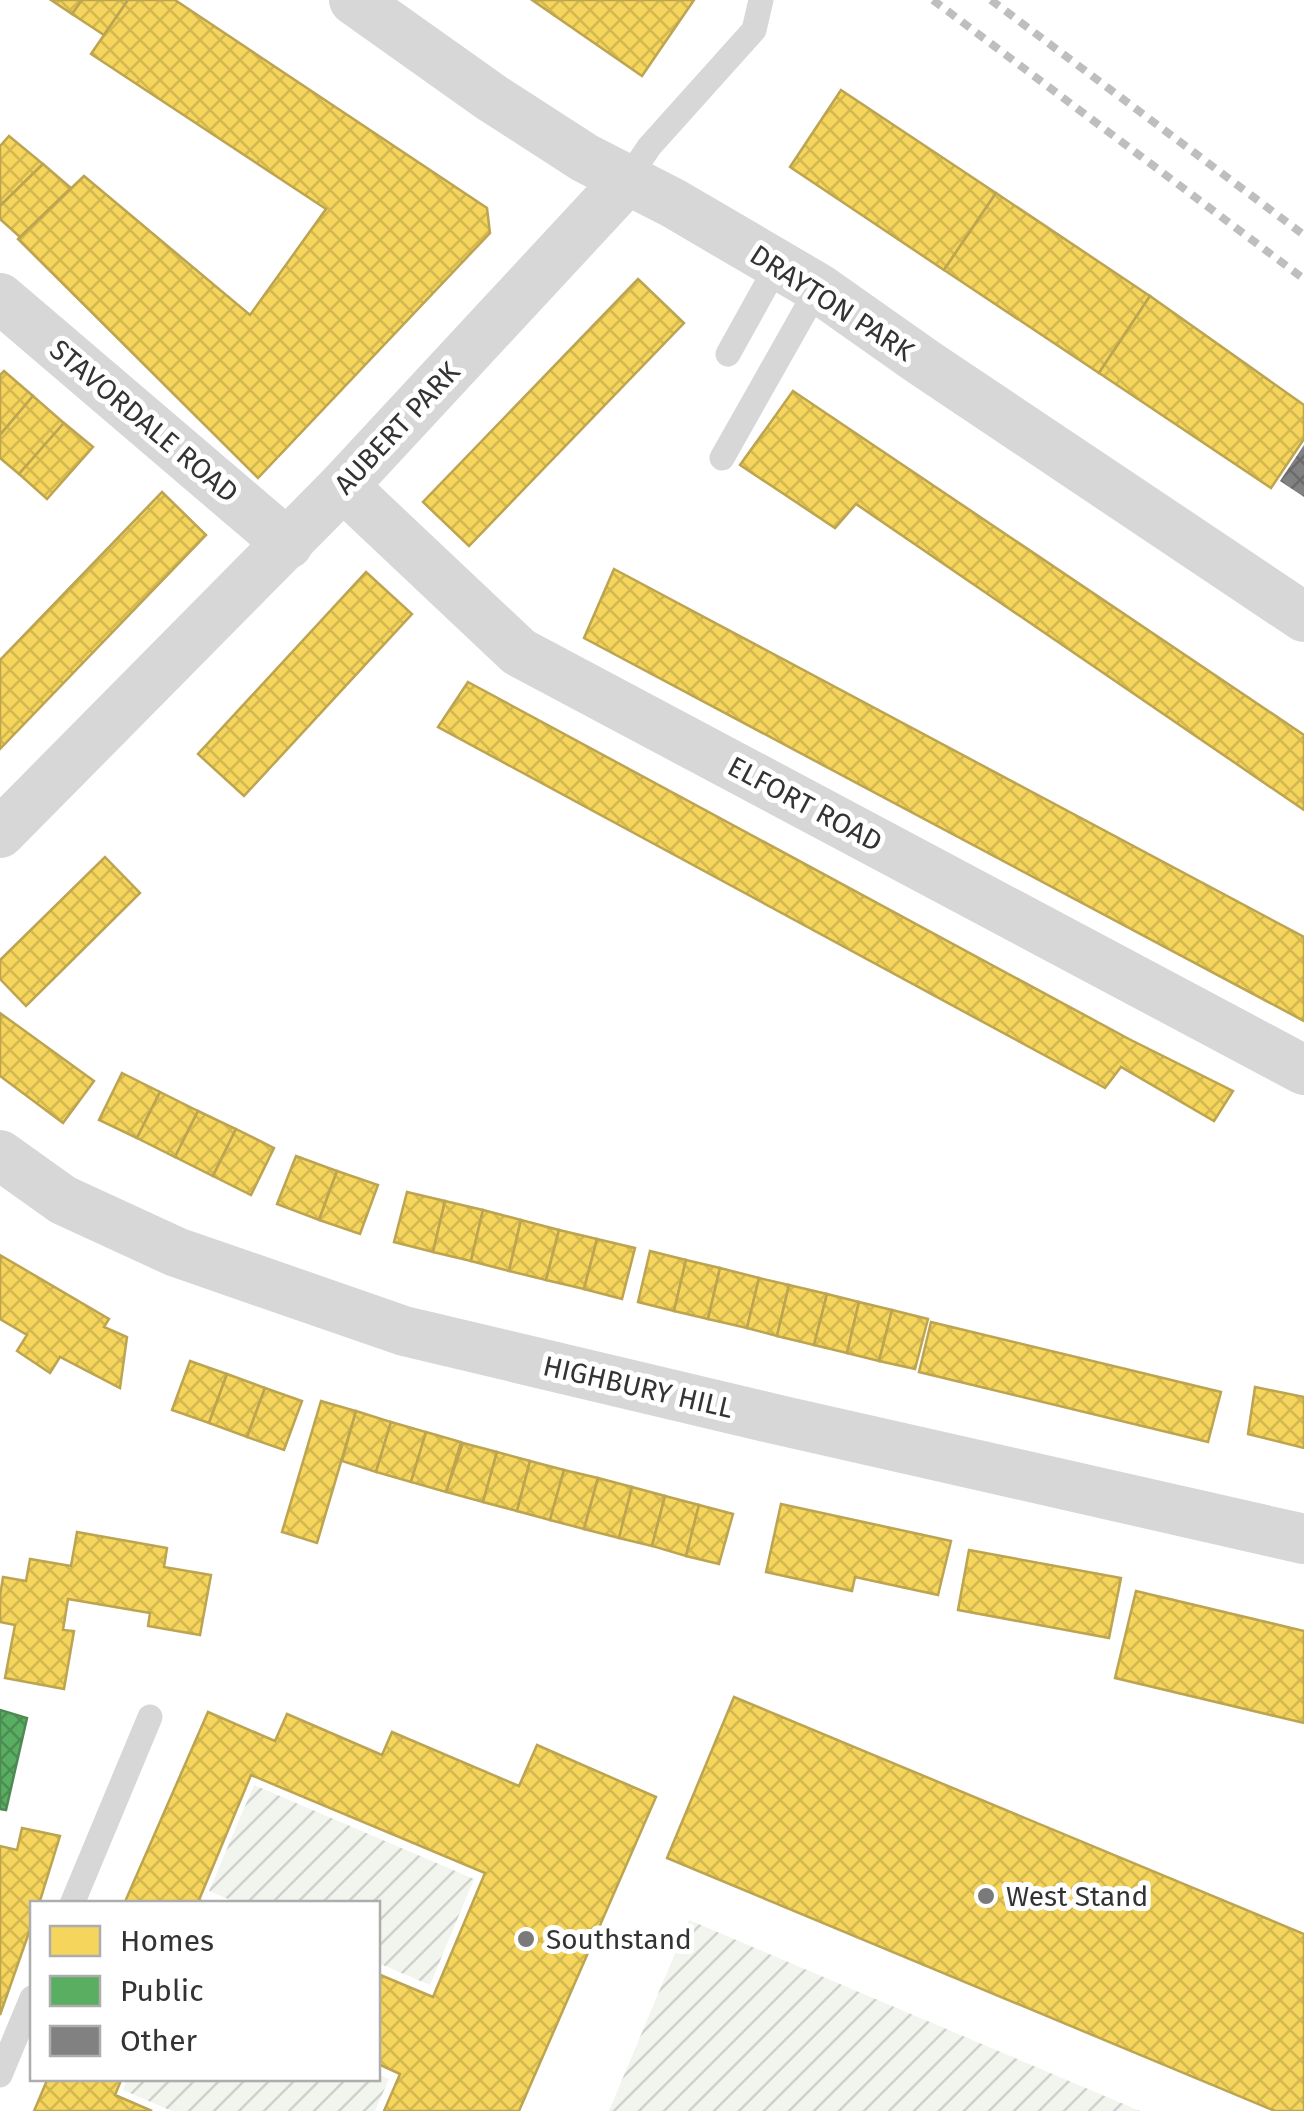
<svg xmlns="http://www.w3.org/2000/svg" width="1304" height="2111" font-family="'Fira Sans',sans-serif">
<defs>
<pattern id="garden-furrows" width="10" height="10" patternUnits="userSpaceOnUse" patternTransform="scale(2.5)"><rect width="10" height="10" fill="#f1f5ed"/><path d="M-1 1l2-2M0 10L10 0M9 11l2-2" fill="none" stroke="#cfd2cc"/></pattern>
<pattern id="homes-cross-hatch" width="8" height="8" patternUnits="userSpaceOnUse" patternTransform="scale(2.5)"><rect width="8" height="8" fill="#f6d55c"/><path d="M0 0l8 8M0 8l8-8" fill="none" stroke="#d3b750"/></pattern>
<pattern id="public-cross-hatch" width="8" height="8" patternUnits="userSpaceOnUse" patternTransform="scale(2.5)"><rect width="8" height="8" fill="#5aae61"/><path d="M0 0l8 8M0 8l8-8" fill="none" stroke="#4b8e51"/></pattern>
<pattern id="building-cross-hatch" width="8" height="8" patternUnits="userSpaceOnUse" patternTransform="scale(2.5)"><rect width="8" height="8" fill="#818181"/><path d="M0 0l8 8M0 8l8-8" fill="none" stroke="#6a6a6a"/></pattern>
</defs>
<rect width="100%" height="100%" fill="#fff"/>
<g fill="url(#garden-furrows)">
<path d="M 254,1785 L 474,1879 L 430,1985 L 378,1963 L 378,1904 L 238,1903 L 209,1891 Z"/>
<path d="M 689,1920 L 1140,2111 L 609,2111 Z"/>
<path d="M 378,2074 L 389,2079 L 375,2111 L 172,2111 L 123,2090 L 127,2079 L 378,2078 Z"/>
</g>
<g fill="url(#homes-cross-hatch)" stroke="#bca450" stroke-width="2.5">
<path d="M 51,0 L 82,0 L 72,14 Z"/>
<path d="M 82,0 L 128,0 L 104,35 L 72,14 Z"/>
<path d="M 128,0 L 175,0 L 487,208 L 490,233 L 258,478 L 18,239 L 84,176 L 250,315 L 326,209 L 91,54 Z"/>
<path d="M 532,0 L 694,0 L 642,76 Z"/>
<path d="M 841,90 L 996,193 L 944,270 L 790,167 Z"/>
<path d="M 9,136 L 43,164 L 0,206 L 0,146 Z"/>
<path d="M 43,164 L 71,188 L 20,237 L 0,219 L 0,206 Z"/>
<path d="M 996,193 L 1150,296 L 1099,373 L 944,270 Z"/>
<path d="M 638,279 L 684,323 L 469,546 L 423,502 Z"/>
<path d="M 1150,296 L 1304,405 L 1304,439 L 1271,488 L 1099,373 Z"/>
<path d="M 4,371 L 33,396 L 0,435 L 0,375 Z"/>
<path d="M 793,391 L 1304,735 L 1304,810 L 856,504 L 835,528 L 740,465 Z"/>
<path d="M 33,396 L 64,423 L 19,474 L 0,458 L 0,435 Z"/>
<path d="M 64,423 L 93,447 L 47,499 L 19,474 Z"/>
<path d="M 162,492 L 206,535 L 0,749 L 0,660 Z"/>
<path d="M 614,569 L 1304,937 L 1304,1021 L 584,638 Z"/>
<path d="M 366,572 L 412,614 L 244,796 L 198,754 Z"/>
<path d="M 468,682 L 1129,1039 L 1233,1091 L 1214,1121 L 1121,1067 L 1105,1088 L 438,727 Z"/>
<path d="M 105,857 L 140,893 L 26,1006 L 0,979 L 0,960 Z"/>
<path d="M 0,1013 L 94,1081 L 63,1123 L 0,1076 Z"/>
<path d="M 122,1073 L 160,1092 L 137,1138 L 99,1120 Z"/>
<path d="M 160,1092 L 198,1111 L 175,1157 L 137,1138 Z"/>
<path d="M 198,1111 L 236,1129 L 213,1176 L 175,1157 Z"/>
<path d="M 236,1129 L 274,1148 L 251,1195 L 213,1176 Z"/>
<path d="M 296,1156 L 337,1171 L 319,1220 L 277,1204 Z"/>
<path d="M 337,1171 L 378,1185 L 360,1234 L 319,1220 Z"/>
<path d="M 407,1192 L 445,1201 L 433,1252 L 394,1242 Z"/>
<path d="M 445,1201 L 483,1210 L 471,1261 L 433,1252 Z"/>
<path d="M 483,1210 L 521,1220 L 509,1271 L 471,1261 Z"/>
<path d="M 521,1220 L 559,1230 L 546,1280 L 509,1271 Z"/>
<path d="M 559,1230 L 597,1239 L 584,1289 L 546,1280 Z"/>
<path d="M 597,1239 L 635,1248 L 622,1299 L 584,1289 Z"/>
<path d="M 650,1251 L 686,1260 L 674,1311 L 638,1302 Z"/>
<path d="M 0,1255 L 109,1319 L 104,1327 L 127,1337 L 120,1388 L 60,1357 L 50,1373 L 17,1351 L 27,1335 L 0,1319 Z"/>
<path d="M 686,1260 L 720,1268 L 708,1319 L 674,1311 Z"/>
<path d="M 720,1268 L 759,1278 L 747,1328 L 708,1319 Z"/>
<path d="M 759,1278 L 789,1285 L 777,1336 L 747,1328 Z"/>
<path d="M 789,1285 L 827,1294 L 814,1345 L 777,1336 Z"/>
<path d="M 827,1294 L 859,1302 L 847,1353 L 814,1345 Z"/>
<path d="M 859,1302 L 892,1310 L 879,1361 L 847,1353 Z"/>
<path d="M 892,1310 L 928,1319 L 915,1369 L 879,1361 Z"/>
<path d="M 931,1322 L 1221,1392 L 1208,1442 L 919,1372 Z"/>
<path d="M 190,1361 L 227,1374 L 209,1423 L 172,1410 Z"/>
<path d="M 227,1374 L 265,1388 L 247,1437 L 209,1423 Z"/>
<path d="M 1255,1387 L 1304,1397 L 1304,1448 L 1248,1434 Z"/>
<path d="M 265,1388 L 302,1401 L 284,1450 L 247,1437 Z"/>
<path d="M 321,1401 L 356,1411 L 317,1543 L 282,1532 Z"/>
<path d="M 356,1411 L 391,1422 L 376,1472 L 342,1461 Z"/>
<path d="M 391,1422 L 426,1432 L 411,1482 L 376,1472 Z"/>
<path d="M 426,1432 L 461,1442 L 446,1492 L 411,1482 Z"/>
<path d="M 463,1443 L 497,1452 L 483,1502 L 446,1492 Z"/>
<path d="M 497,1452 L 530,1461 L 517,1511 L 483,1502 Z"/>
<path d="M 530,1461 L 564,1470 L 550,1520 L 517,1511 Z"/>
<path d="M 564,1470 L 598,1478 L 584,1529 L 550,1520 Z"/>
<path d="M 598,1478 L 632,1487 L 619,1538 L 584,1529 Z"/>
<path d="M 632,1487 L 665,1496 L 652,1546 L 619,1538 Z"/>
<path d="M 665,1496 L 699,1505 L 686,1556 L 652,1546 Z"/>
<path d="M 781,1504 L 951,1541 L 938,1595 L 855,1577 L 852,1591 L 766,1572 Z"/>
<path d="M 699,1505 L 733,1514 L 719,1564 L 686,1556 Z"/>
<path d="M 77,1532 L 167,1548 L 164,1567 L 211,1575 L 200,1635 L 148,1626 L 150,1613 L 68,1599 L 63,1630 L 74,1631 L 64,1689 L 5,1678 L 15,1625 L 0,1622 L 0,1596 L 3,1577 L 26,1581 L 30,1559 L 71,1566 Z"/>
<path d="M 969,1550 L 1121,1578 L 1109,1638 L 958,1610 Z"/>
<path d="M 1136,1591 L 1304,1631 L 1304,1723 L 1115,1678 Z"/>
<path d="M 734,1697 L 1304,1934 L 1304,2111 L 1275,2111 L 667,1858 Z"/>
<path d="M 208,1712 L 275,1741 L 287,1714 L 382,1755 L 392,1732 L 519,1786 L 537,1745 L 656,1797 L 519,2111 L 384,2111 L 400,2074 L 378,2064 L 378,1974 L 433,1997 L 485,1873 L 251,1775 L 199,1900 L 208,1904 L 124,1904 Z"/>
<path d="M 22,1828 L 60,1836 L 39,1904 L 32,1904 L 32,1924 L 0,2015 L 0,1846 L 17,1850 Z"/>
<path d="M 48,2078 L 122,2078 L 115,2095 L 152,2111 L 34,2111 Z"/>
</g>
<path fill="url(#public-cross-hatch)" stroke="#4e8953" stroke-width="2.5" d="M 0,1710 L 27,1718 L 6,1810 L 0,1809 Z"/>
<path fill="url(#building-cross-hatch)" d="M 1304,445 L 1304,497 L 1280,481 Z"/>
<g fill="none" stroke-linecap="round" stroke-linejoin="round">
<g stroke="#d7d7d7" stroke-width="25">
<path d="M 627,180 L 649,147 L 754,30 L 761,0"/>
<path d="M 728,354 L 778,264"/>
<path d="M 722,458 L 818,288"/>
<path d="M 72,1904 L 150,1717"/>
<path d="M 0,2075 L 32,1998"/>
</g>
<g stroke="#d7d7d7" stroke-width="50">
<path d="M 354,0 L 492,98 L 585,158 L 673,203 L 818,288 L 923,362 L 1304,617"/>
<path d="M 0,298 L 288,544"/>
<path d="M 343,486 L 519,652 L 1304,1070"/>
<path d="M 0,833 L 343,486 L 627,180"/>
<path d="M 0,1155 L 63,1200 L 176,1252 L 404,1331 L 779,1420 L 1304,1539"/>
</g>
<g stroke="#bebebe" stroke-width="8" stroke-dasharray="10 8" stroke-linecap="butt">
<path d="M 933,0 L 1304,279"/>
<path d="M 991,0 L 1304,235"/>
</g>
</g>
<g fill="#7a7a7a" stroke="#fff" stroke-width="4">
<circle cx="986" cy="1896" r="10"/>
<circle cx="526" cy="1939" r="10"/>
</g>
<g text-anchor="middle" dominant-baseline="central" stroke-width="10" stroke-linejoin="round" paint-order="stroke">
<g font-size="28" fill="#333" stroke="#fff">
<text transform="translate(832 303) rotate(33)">DRAYTON PARK</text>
<text transform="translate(144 421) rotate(40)">STAVORDALE ROAD</text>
<text transform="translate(397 428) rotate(-47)">AUBERT PARK</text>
<text transform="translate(805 804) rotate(28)">ELFORT ROAD</text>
<text transform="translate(638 1387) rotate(13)">HIGHBURY HILL</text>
</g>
<g font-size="28" fill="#333" stroke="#fff" text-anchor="start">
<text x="1006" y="1896">West Stand</text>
<text x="546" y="1939">Southstand</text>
</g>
</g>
<rect x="30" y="1901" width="350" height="180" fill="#ffffff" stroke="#adadad" stroke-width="2.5"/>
<rect x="50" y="1926" width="50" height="30" fill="#f6d55c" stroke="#adadad" stroke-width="2.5"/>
<text x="120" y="1951" font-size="30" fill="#333333">Homes</text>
<rect x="50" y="1976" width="50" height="30" fill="#5aae61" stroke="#adadad" stroke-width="2.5"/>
<text x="120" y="2001" font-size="30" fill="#333333">Public</text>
<rect x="50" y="2026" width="50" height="30" fill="#818181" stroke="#adadad" stroke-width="2.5"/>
<text x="120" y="2051" font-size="30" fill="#333333">Other</text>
</svg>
